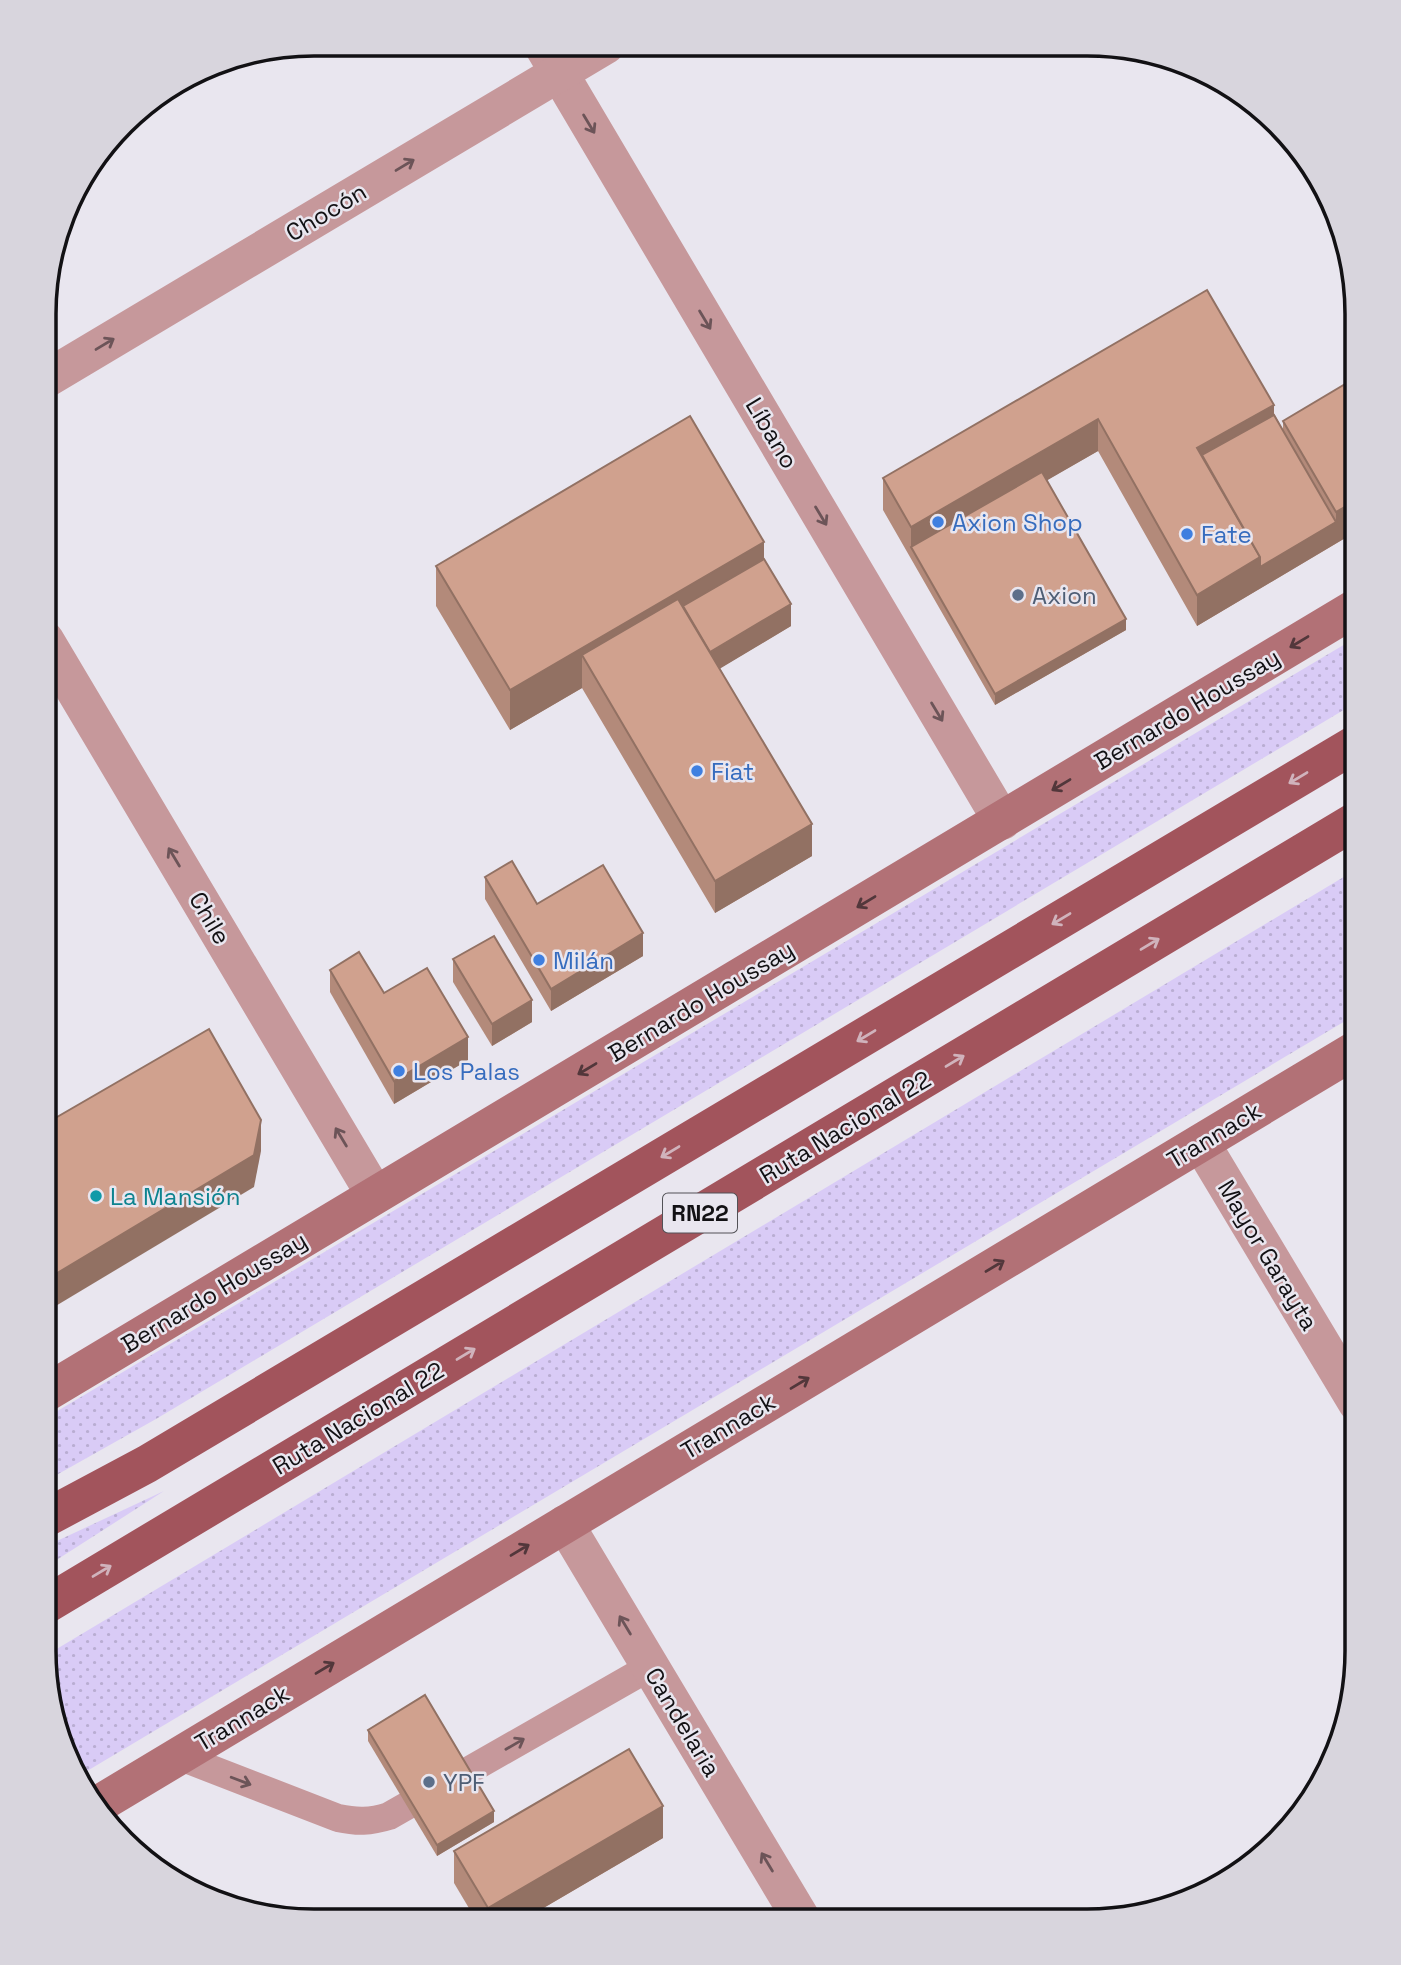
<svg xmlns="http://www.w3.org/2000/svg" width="1401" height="1965" font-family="'Space Grotesk',sans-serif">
<defs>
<pattern id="garden-dots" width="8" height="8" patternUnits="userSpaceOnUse" patternTransform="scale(1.75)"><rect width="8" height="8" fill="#d9cbf6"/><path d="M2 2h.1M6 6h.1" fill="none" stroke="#b9add2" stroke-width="1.8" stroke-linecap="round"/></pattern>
</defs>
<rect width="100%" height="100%" fill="#e9e6ef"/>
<g fill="url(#garden-dots)">
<path d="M 1357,637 L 1357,702 L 156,1419 L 44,1482 L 44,1419 Z"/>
<path d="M 1357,869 L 1357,1014 L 77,1777 L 71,1770 L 45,1656 Z"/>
<path d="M 164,1491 L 44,1568 L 44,1547 Z"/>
</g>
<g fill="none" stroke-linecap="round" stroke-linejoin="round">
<path stroke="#c6989b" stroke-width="28" d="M 178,1756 L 338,1818 C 357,1822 370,1822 389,1816 L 650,1667"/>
<g stroke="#c6989b" stroke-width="38">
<path d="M 542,44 L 1002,821"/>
<path d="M 46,379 L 606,45"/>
<path d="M 45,640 L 375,1195"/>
<path d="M 1201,1143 L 1357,1403"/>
<path d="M 565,1524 L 802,1920"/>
</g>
<g stroke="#b27176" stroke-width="38">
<path d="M 44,1394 L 1357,607"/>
<path d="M 99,1804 L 1357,1049"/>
</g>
<g stroke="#a2545c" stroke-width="38">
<path d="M 44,1519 L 147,1464 L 1357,743"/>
<path d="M 44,1606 L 1357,820"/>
</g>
</g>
<g fill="#b38a7a">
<path d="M 1207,290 L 1283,430 L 1283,421 L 1357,531 L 1197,626 L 1098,451 L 1047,480 L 1126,630 L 995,705 L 883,510 L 883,478 Z"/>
<path d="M 764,559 L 791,626 L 720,668 L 812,856 L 715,913 L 582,688 L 510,730 L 436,606 L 436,566 Z"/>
<path d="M 485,877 L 537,904 L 643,956 L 551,1011 L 485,899 Z"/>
<path d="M 453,959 L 532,1022 L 492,1046 L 453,982 Z"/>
<path d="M 330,970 L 384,993 L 468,1060 L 394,1104 L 330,992 Z"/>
<path d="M 368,1730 L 494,1822 L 437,1856 L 368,1741 Z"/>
<path d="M 663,1838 L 523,1920 L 476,1920 L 454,1883 L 454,1851 Z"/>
</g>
<g fill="#927163">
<path d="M 1274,405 L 1274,437 L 1197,458 L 1197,448 Z"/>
<path d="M 1098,419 L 1098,451 L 916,556 L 911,547 L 911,527 Z"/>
<path d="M 1357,500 L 1357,531 L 1197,626 L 1197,595 L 1260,557 L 1336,522 L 1336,512 Z"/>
<path d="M 764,542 L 764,582 L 582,655 L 582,688 L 510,730 L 510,690 Z"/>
<path d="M 791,604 L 791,626 L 706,677 L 706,655 Z"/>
<path d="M 1126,619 L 1126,630 L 995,705 L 995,694 Z"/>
<path d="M 812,824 L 812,856 L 715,913 L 715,881 Z"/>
<path d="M 643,933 L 643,956 L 551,1011 L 551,989 Z"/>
<path d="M 532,1000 L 532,1022 L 492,1046 L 492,1024 Z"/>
<path d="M 468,1037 L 468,1060 L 394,1104 L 394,1081 Z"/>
<path d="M 261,1120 L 261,1151 L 254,1187 L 44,1313 L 44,1281 Z"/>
<path d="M 663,1806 L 663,1838 L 523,1920 L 488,1920 L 488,1908 Z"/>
<path d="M 494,1811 L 494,1822 L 437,1856 L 437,1845 Z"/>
</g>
<g fill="#d0a18e" stroke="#927163" stroke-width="2">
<path d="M 1207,290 L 1274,405 L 1197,448 L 1260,557 L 1197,595 L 1098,419 L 911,527 L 883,478 Z"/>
<path d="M 1357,377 L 1357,500 L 1336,512 L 1283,421 Z"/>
<path d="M 1274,415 L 1336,522 L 1260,567 L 1260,557 L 1202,455 Z"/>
<path d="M 690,416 L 764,542 L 510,690 L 436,566 Z"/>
<path d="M 1042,472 L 1126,619 L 995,694 L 911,547 Z"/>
<path d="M 764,559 L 791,604 L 710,652 L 683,606 Z"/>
<path d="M 678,599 L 812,824 L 715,881 L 582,655 Z"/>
<path d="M 512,861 L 537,904 L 603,865 L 643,933 L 551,989 L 485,877 Z"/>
<path d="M 494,936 L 532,1000 L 492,1024 L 453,959 Z"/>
<path d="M 359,952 L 384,993 L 427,968 L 468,1037 L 394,1081 L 330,970 Z"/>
<path d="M 209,1029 L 261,1120 L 254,1155 L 44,1281 L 45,1124 Z"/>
<path d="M 425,1695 L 494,1811 L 437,1845 L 368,1730 Z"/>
<path d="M 629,1749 L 663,1806 L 488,1908 L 454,1851 Z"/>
</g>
<defs><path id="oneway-shaft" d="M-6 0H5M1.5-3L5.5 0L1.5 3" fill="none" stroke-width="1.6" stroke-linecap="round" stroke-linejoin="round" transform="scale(1.75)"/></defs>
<g stroke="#6c5458">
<use href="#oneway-shaft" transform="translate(589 124) rotate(59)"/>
<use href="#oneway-shaft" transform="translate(405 165) rotate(-31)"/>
<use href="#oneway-shaft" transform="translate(705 320) rotate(59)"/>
<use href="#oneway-shaft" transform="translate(105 344) rotate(-31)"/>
<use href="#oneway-shaft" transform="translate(821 516) rotate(59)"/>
<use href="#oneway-shaft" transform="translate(937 712) rotate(59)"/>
<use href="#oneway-shaft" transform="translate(174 857) rotate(-121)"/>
<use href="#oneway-shaft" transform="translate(341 1137) rotate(-121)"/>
<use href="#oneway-shaft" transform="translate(625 1625) rotate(-121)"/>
<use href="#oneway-shaft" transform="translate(515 1744) rotate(-30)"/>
<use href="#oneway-shaft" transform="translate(241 1781) rotate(21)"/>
<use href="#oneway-shaft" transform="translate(767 1862) rotate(-121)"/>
</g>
<g stroke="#52373b">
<use href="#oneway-shaft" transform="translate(1299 642) rotate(149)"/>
<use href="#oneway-shaft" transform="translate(1061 785) rotate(149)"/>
<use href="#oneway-shaft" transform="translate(866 902) rotate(149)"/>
<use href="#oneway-shaft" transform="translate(587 1069) rotate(149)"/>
<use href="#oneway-shaft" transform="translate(995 1266) rotate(-31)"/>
<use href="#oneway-shaft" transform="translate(800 1383) rotate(-31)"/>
<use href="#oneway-shaft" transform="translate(520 1550) rotate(-31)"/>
<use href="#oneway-shaft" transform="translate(325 1668) rotate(-31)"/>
</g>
<g stroke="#d0b3bc">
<use href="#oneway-shaft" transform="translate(1298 778) rotate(149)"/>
<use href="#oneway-shaft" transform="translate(1061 919) rotate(149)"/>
<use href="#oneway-shaft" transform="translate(1150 944) rotate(-31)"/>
<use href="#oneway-shaft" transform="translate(866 1036) rotate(149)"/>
<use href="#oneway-shaft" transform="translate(955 1061) rotate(-31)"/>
<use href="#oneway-shaft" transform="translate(670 1152) rotate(149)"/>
<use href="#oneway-shaft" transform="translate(466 1354) rotate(-31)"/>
<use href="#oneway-shaft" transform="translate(102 1571) rotate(-31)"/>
</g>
<g fill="#3f7fe0" stroke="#e9e6ef" stroke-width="2.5">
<circle cx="938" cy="522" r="7"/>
<circle cx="1187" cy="534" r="7"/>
<circle cx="697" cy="771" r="7"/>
<circle cx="539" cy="960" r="7"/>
<circle cx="399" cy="1071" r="7"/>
</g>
<g fill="#5c6f8a" stroke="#e9e6ef" stroke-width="2.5">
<circle cx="1018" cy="595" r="7"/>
<circle cx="429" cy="1782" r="7"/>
</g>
<circle fill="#0f9aa8" stroke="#e9e6ef" stroke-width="2.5" cx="96" cy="1196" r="7"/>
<g text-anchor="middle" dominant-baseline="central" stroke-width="5" stroke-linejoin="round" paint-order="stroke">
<rect fill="#e9e6ef" stroke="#525156" stroke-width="2" x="663" y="1193.5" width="74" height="39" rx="5"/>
<g font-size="23" font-weight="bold" fill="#121114">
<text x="700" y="1213">RN22</text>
</g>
<g font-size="24" fill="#121114" stroke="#e9e6ef">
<text transform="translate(326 212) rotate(-31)">Chocón</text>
<text transform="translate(772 433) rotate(59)">Líbano</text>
<text transform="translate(1187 709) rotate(-31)">Bernardo Houssay</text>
<text transform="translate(210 918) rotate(59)">Chile</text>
<text transform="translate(701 1001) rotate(-31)">Bernardo Houssay</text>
<text transform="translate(845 1127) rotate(-31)">Ruta Nacional 22</text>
<text transform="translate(1214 1135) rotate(-31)">Trannack</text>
<text transform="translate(1268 1255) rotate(59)">Mayor Garayta</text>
<text transform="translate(214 1292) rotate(-31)">Bernardo Houssay</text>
<text transform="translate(358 1418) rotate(-31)">Ruta Nacional 22</text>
<text transform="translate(728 1426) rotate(-31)">Trannack</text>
<text transform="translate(242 1718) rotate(-31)">Trannack</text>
<text transform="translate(683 1722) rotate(59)">Candelaria</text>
</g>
<g font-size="24" fill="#366cbe" stroke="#e9e6ef" text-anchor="start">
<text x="952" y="522">Axion Shop</text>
<text x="1201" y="534">Fate</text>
<text x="711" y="771">Fiat</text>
<text x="553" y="960">Milán</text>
<text x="413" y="1071">Los Palas</text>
</g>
<g font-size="24" fill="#4e5e75" stroke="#e9e6ef" text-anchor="start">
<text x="1032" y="595">Axion</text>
<text x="443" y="1782">YPF</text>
</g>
<g font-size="24" fill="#0d838f" stroke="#e9e6ef" text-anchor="start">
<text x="110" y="1196">La Mansión</text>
</g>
</g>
<path d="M0 0H1401V1965H0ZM314 56H1087A258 258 0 0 1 1345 314V1651A258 258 0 0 1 1087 1909H314A258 258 0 0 1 56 1651V314A258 258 0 0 1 314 56Z" fill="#d8d5dd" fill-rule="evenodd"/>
<path fill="none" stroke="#121114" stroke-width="3.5" d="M314 56H1087A258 258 0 0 1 1345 314V1651A258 258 0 0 1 1087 1909H314A258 258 0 0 1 56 1651V314A258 258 0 0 1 314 56Z"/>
</svg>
